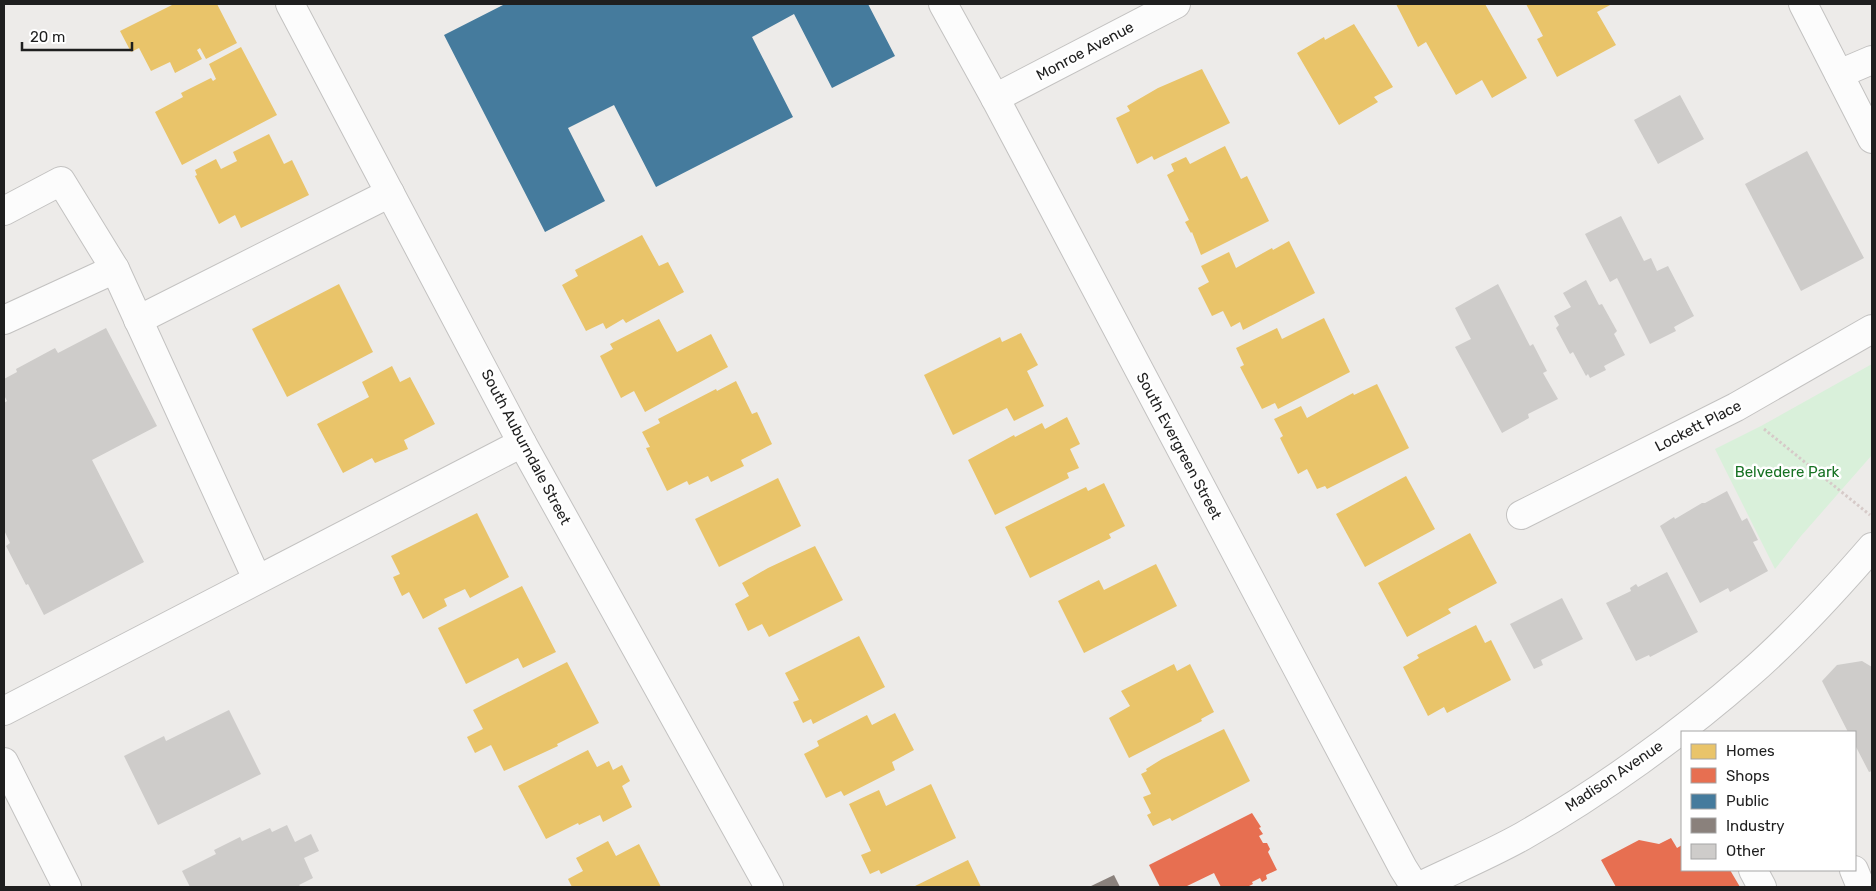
<svg xmlns="http://www.w3.org/2000/svg" width="1876" height="891" font-family="Rubik,sans-serif">
<rect width="100%" height="100%" fill="#edebe9"/>
<path fill="#d9f0da" d="M 1872,364 L 1872,455 L 1801,536 L 1775,569 L 1715,449 L 1761,426 Z"/>
<g fill="#e9c46a">
<path d="M 174,4 L 217,4 L 237,43 L 206,59 L 200,48 L 197,50 L 202,59 L 175,73 L 170,62 L 151,71 L 139,48 L 131,52 L 120,31 Z"/>
<path d="M 1396,4 L 1485,4 L 1527,78 L 1492,98 L 1482,80 L 1456,95 L 1426,42 L 1418,47 Z"/>
<path d="M 1526,4 L 1612,4 L 1597,12 L 1616,45 L 1557,77 L 1537,39 L 1543,36 Z"/>
<path d="M 1354,24 L 1393,87 L 1374,97 L 1378,102 L 1339,125 L 1297,53 L 1324,37 L 1325,40 Z"/>
<path d="M 241,47 L 277,115 L 182,165 L 155,112 L 183,97 L 181,93 L 211,78 L 213,81 L 216,79 L 209,64 Z"/>
<path d="M 1202,69 L 1230,123 L 1154,160 L 1152,156 L 1137,164 L 1116,118 L 1130,111 L 1127,106 L 1158,88 Z"/>
<path d="M 269,134 L 284,164 L 292,160 L 309,195 L 241,228 L 235,215 L 219,224 L 195,176 L 197,175 L 195,170 L 216,159 L 221,169 L 237,161 L 233,152 Z"/>
<path d="M 1225,146 L 1241,179 L 1247,176 L 1269,221 L 1201,255 L 1192,232 L 1191,233 L 1185,222 L 1189,220 L 1167,175 L 1174,171 L 1171,164 L 1186,157 L 1190,164 Z"/>
<path d="M 642,235 L 659,266 L 668,262 L 684,292 L 626,323 L 623,319 L 606,329 L 603,323 L 586,331 L 562,285 L 578,276 L 575,270 Z"/>
<path d="M 1289,241 L 1315,293 L 1243,330 L 1240,322 L 1231,327 L 1223,311 L 1212,316 L 1198,288 L 1209,282 L 1201,266 L 1229,252 L 1236,268 L 1272,248 L 1273,250 Z"/>
<path d="M 339,284 L 373,352 L 287,397 L 252,329 Z"/>
<path d="M 1324,318 L 1350,372 L 1278,409 L 1275,403 L 1262,409 L 1240,367 L 1244,365 L 1236,348 L 1277,328 L 1282,339 Z"/>
<path d="M 659,319 L 677,352 L 711,334 L 728,367 L 645,412 L 634,391 L 621,398 L 600,356 L 613,349 L 610,344 Z"/>
<path d="M 1021,333 L 1038,365 L 1027,371 L 1044,406 L 1014,421 L 1007,408 L 953,435 L 924,375 L 1000,337 L 1002,342 Z"/>
<path d="M 392,366 L 400,382 L 410,377 L 435,424 L 404,440 L 408,449 L 375,463 L 372,458 L 343,473 L 317,424 L 369,397 L 362,382 Z"/>
<path d="M 736,381 L 752,414 L 757,412 L 772,444 L 741,460 L 744,466 L 711,482 L 708,476 L 689,485 L 687,481 L 667,491 L 646,448 L 650,447 L 642,432 L 660,423 L 658,419 L 716,389 L 717,391 Z"/>
<path d="M 1377,384 L 1409,448 L 1327,489 L 1325,486 L 1317,489 L 1307,469 L 1298,474 L 1280,438 L 1283,436 L 1274,419 L 1301,406 L 1307,418 L 1353,393 L 1354,395 Z"/>
<path d="M 1067,417 L 1080,444 L 1070,449 L 1079,468 L 1067,473 L 1069,478 L 995,515 L 968,460 L 1014,435 L 1015,437 L 1042,423 L 1045,429 Z"/>
<path d="M 1406,476 L 1435,529 L 1365,567 L 1336,514 Z"/>
<path d="M 778,478 L 801,526 L 719,567 L 695,519 Z"/>
<path d="M 1104,483 L 1125,526 L 1109,534 L 1111,538 L 1030,578 L 1005,527 L 1086,487 L 1088,491 Z"/>
<path d="M 477,513 L 509,577 L 470,598 L 465,589 L 444,599 L 447,606 L 423,619 L 409,592 L 402,596 L 393,577 L 400,574 L 391,556 Z"/>
<path d="M 1470,533 L 1497,583 L 1448,609 L 1451,613 L 1407,637 L 1378,583 Z"/>
<path d="M 815,546 L 843,600 L 769,637 L 762,624 L 748,631 L 735,604 L 749,596 L 742,583 L 768,568 Z"/>
<path d="M 1156,564 L 1177,606 L 1084,653 L 1058,601 L 1099,580 L 1104,590 Z"/>
<path d="M 522,586 L 556,652 L 523,668 L 518,658 L 466,684 L 438,628 Z"/>
<path d="M 1476,625 L 1485,643 L 1491,640 L 1511,680 L 1447,713 L 1444,707 L 1428,716 L 1403,667 L 1419,658 L 1417,655 Z"/>
<path d="M 859,636 L 885,687 L 813,724 L 811,719 L 803,723 L 793,702 L 799,700 L 785,673 Z"/>
<path d="M 567,662 L 599,723 L 557,744 L 558,746 L 504,771 L 491,745 L 475,753 L 467,737 L 483,729 L 473,710 Z"/>
<path d="M 1174,664 L 1177,671 L 1190,664 L 1214,712 L 1201,719 L 1202,721 L 1129,758 L 1109,718 L 1130,706 L 1121,691 Z"/>
<path d="M 895,713 L 914,750 L 892,762 L 895,770 L 844,796 L 841,791 L 826,798 L 804,754 L 819,746 L 817,741 L 867,715 L 872,725 Z"/>
<path d="M 1224,729 L 1250,781 L 1172,821 L 1170,818 L 1153,826 L 1147,815 L 1151,813 L 1143,797 L 1151,794 L 1141,774 L 1147,771 L 1146,769 L 1162,759 Z"/>
<path d="M 588,750 L 597,767 L 609,761 L 613,770 L 622,765 L 630,781 L 622,786 L 632,807 L 603,822 L 600,815 L 579,825 L 578,823 L 546,839 L 518,786 Z"/>
<path d="M 931,784 L 956,838 L 881,874 L 879,870 L 870,874 L 861,855 L 871,851 L 849,804 L 879,790 L 886,806 Z"/>
<path d="M 608,841 L 616,856 L 639,844 L 661,887 L 572,887 L 568,879 L 583,871 L 576,858 Z"/>
<path d="M 968,860 L 981,887 L 913,887 Z"/>
</g>
<g fill="#e76f51">
<path d="M 1252,813 L 1261,827 L 1259,828 L 1263,834 L 1259,836 L 1263,843 L 1267,843 L 1270,849 L 1268,852 L 1277,870 L 1266,875 L 1267,879 L 1262,882 L 1260,878 L 1252,882 L 1253,884 L 1247,887 L 1221,887 L 1214,873 L 1185,887 L 1160,887 L 1149,865 Z"/>
<path d="M 1671,838 L 1677,848 L 1682,845 L 1682,870 L 1730,870 L 1740,887 L 1616,887 L 1601,860 L 1639,840 L 1659,844 Z"/>
</g>
<path fill="#457b9d" d="M 505,4 L 868,4 L 895,56 L 832,88 L 794,14 L 752,37 L 793,117 L 656,187 L 614,105 L 568,128 L 605,201 L 545,232 L 444,35 Z"/>
<path fill="#8a817c" d="M 1114,875 L 1120,887 L 1089,887 Z"/>
<g fill="#ceccca">
<path d="M 1680,95 L 1704,139 L 1658,164 L 1634,120 Z"/>
<path d="M 1807,151 L 1864,258 L 1801,291 L 1745,184 Z"/>
<path d="M 1621,216 L 1644,261 L 1651,258 L 1657,271 L 1668,266 L 1694,316 L 1674,327 L 1676,331 L 1650,344 L 1617,278 L 1610,282 L 1585,234 Z"/>
<path d="M 1586,280 L 1599,305 L 1602,304 L 1617,331 L 1614,334 L 1625,355 L 1604,366 L 1606,370 L 1590,378 L 1588,374 L 1586,376 L 1573,352 L 1570,354 L 1556,328 L 1559,325 L 1554,316 L 1571,307 L 1563,293 Z"/>
<path d="M 1498,284 L 1530,346 L 1533,344 L 1547,371 L 1543,373 L 1558,399 L 1528,414 L 1529,418 L 1502,433 L 1455,347 L 1471,339 L 1455,308 Z"/>
<path d="M 106,328 L 157,426 L 92,460 L 144,562 L 44,615 L 28,584 L 26,585 L 6,546 L 10,543 L 4,530 L 4,403 L 7,401 L 4,395 L 4,379 L 17,372 L 16,369 L 55,348 L 58,353 Z"/>
<path d="M 1727,491 L 1742,521 L 1747,518 L 1758,540 L 1753,542 L 1768,571 L 1730,592 L 1728,588 L 1700,603 L 1660,526 L 1674,517 L 1675,519 L 1702,503 L 1705,503 Z"/>
<path d="M 1667,572 L 1698,632 L 1650,657 L 1649,655 L 1636,661 L 1606,603 L 1631,591 L 1630,588 L 1636,584 L 1638,587 Z"/>
<path d="M 1562,598 L 1583,639 L 1541,660 L 1543,665 L 1534,669 L 1510,624 Z"/>
<path d="M 1862,661 L 1872,667 L 1872,771 L 1869,772 L 1855,745 L 1855,732 L 1848,732 L 1822,681 L 1837,665 Z"/>
<path d="M 229,710 L 261,774 L 158,825 L 124,756 L 164,736 L 166,741 Z"/>
<path d="M 287,825 L 295,842 L 311,834 L 319,851 L 304,858 L 313,878 L 299,885 L 301,887 L 190,887 L 182,871 L 216,854 L 214,850 L 240,837 L 242,841 L 270,828 L 272,832 Z"/>
</g>
<g fill="none" stroke-linecap="round" stroke-linejoin="round">
<defs>
<g id="minor">
<path d="M 290,4 L 522,443 L 769,887"/>
<path d="M 943,4 L 995,98 L 1403,868 L 1415,887"/>
<path d="M 1803,4 L 1872,139"/>
<path d="M 1839,74 L 1872,60"/>
<path d="M 995,98 L 1176,4"/>
<path d="M 4,211 L 61,181 L 115,269"/>
<path d="M 4,320 L 115,269 L 257,579"/>
<path d="M 138,320 L 390,193"/>
<path d="M 1521,515 L 1736,407 L 1872,329"/>
<path d="M 4,711 L 522,443"/>
<path d="M 4,762 L 67,887"/>
<path d="M 1753,870 L 1762,887"/>
<path d="M 1854,870 L 1861,887"/>
<path d="M 1418,887 C 1453,870 1489,855 1523,836 C 1600,792 1682,733 1748,675 C 1793,636 1833,592 1872,547"/>
</g>
</defs>
<use href="#minor" stroke="#c3c2c1" stroke-width="30"/>
<path stroke="#d6cac8" stroke-width="3" stroke-dasharray="2.5 2.5" stroke-linecap="butt" d="M 1764,429 L 1870,515"/>
<use href="#minor" stroke="#fcfcfc" stroke-width="28"/>
</g>
<g text-anchor="middle" dominant-baseline="central" stroke-width="5" stroke-linejoin="round" paint-order="stroke">
<g font-size="15" fill="#1f1f1f" stroke="#fff">
<text transform="translate(1085 51) rotate(-28)">Monroe Avenue</text>
<text transform="translate(1698 426) rotate(-27)">Lockett Place</text>
<text transform="translate(1179 446) rotate(62)">South Evergreen Street</text>
<text transform="translate(526 447) rotate(62)">South Auburndale Street</text>
<text transform="translate(1614 776) rotate(-34)">Madison Avenue</text>
</g>
<g font-size="15" fill="#187224" stroke="#fff">
<text x="1787" y="472">Belvedere Park</text>
</g>
</g>
<rect width="1876" height="891" fill="none" stroke="#1f1f1f" stroke-width="10"/>
<rect x="1681" y="731" width="175" height="140" fill="#ffffff" stroke="#a5a5a5"/>
<rect x="1691" y="744" width="25" height="15" fill="#e9c46a" stroke="#a5a5a5"/>
<text x="1726" y="756" font-size="15" fill="#1f1f1f">Homes</text>
<rect x="1691" y="768" width="25" height="15" fill="#e76f51" stroke="#a5a5a5"/>
<text x="1726" y="781" font-size="15" fill="#1f1f1f">Shops</text>
<rect x="1691" y="794" width="25" height="15" fill="#457b9d" stroke="#a5a5a5"/>
<text x="1726" y="806" font-size="15" fill="#1f1f1f">Public</text>
<rect x="1691" y="818" width="25" height="15" fill="#8a817c" stroke="#a5a5a5"/>
<text x="1726" y="831" font-size="15" fill="#1f1f1f">Industry</text>
<rect x="1691" y="844" width="25" height="15" fill="#ceccca" stroke="#a5a5a5"/>
<text x="1726" y="856" font-size="15" fill="#1f1f1f">Other</text>
<path d="M22 42v8h110v-8" fill="none" stroke="#1f1f1f" stroke-width="2.5"/>
<text x="30" y="42" font-size="15" fill="#1f1f1f" stroke="#ffffff" stroke-width="4" paint-order="stroke">20 m</text>
</svg>
